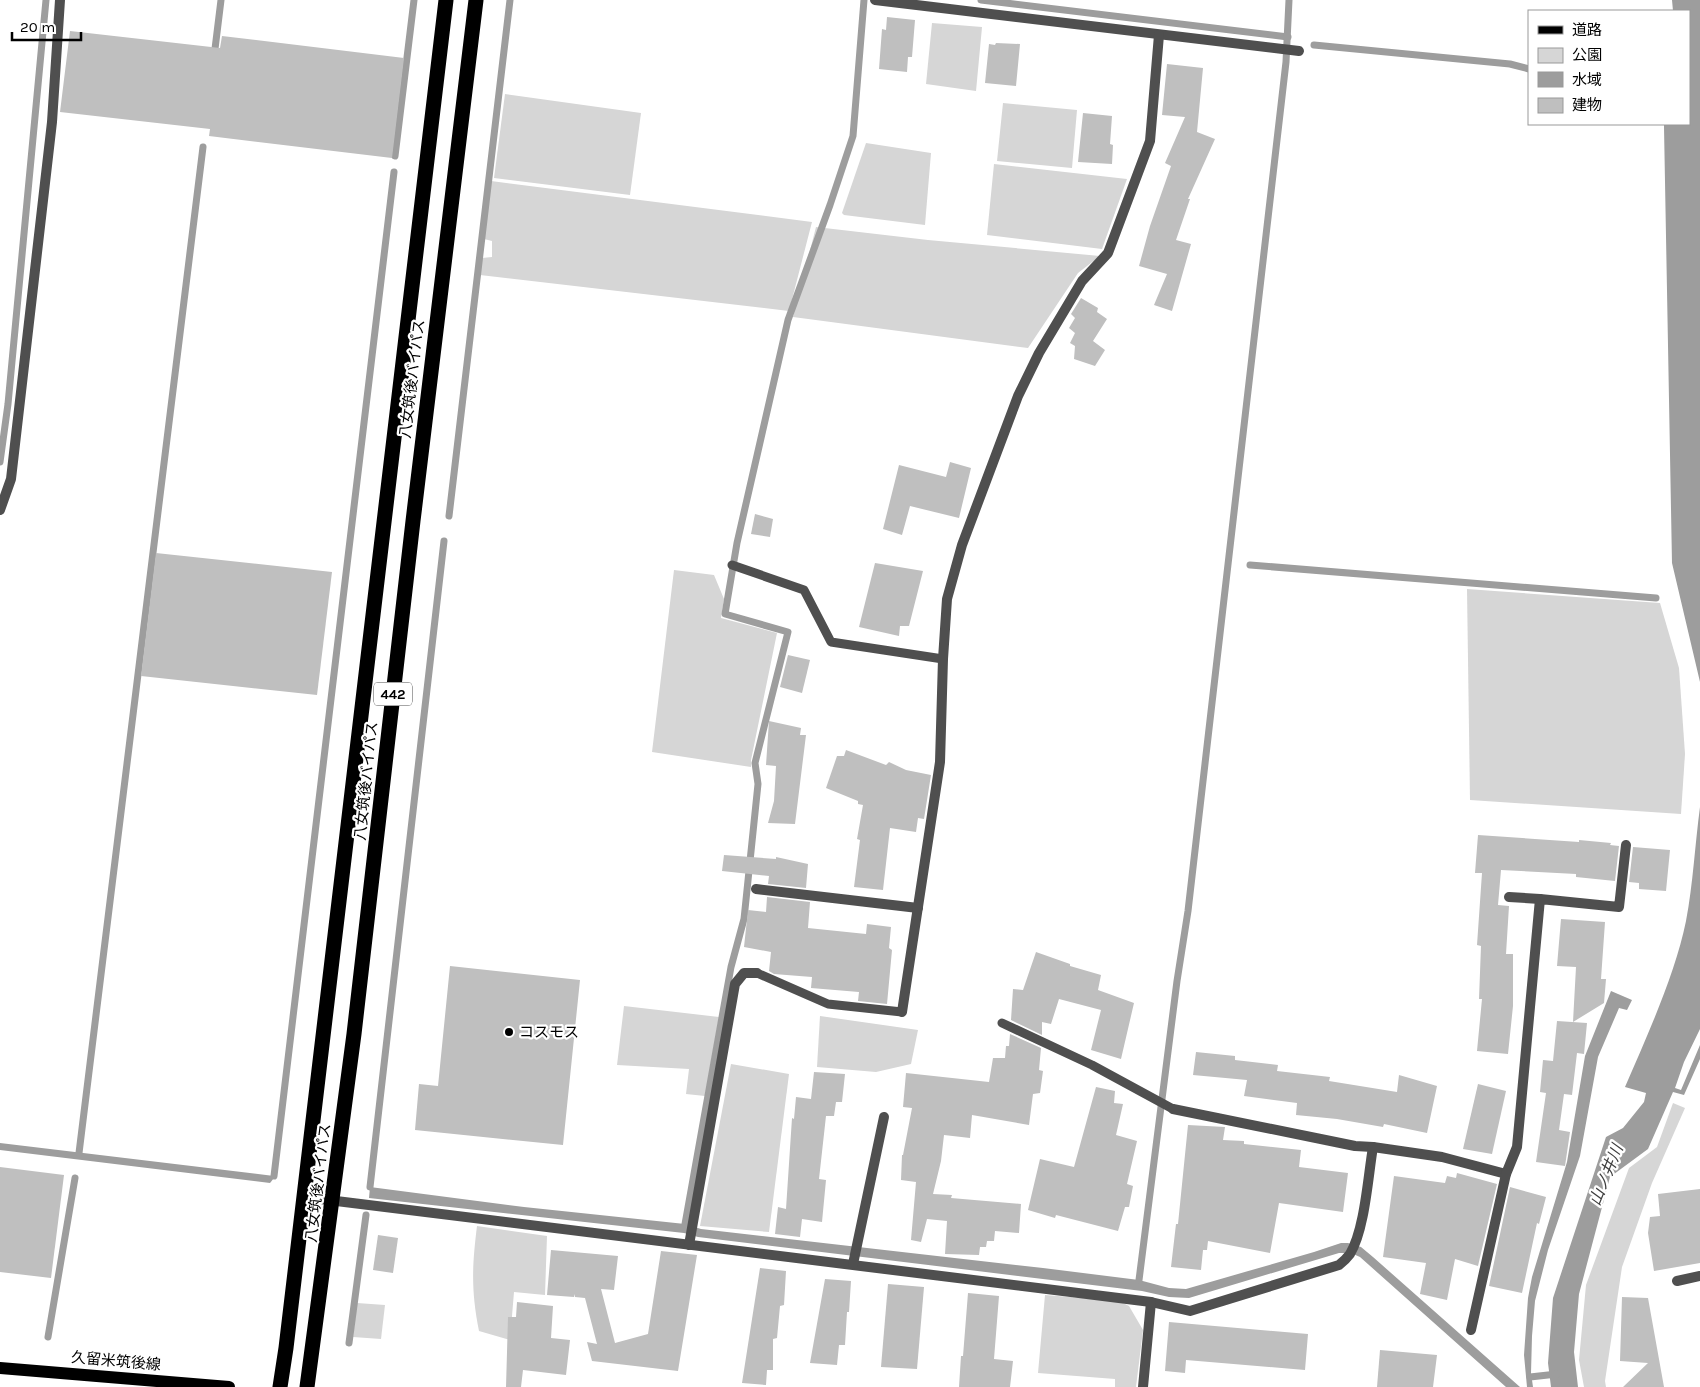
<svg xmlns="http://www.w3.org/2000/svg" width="1700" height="1387" font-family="Karla,'Noto Sans JP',sans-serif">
<rect width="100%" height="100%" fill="#fff"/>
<g fill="#d6d6d6">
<path d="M 932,23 L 982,27 L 976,91 L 926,84 Z"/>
<path d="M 505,94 L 641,113 L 630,195 L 494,178 Z"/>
<path d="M 1003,103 L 1077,110 L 1072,168 L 997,161 Z"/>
<path d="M 866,143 L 931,153 L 925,225 L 844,215 L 842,213 Z"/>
<path d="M 994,164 L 1127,179 L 1102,249 L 987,235 Z"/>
<path d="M 491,181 L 812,222 L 789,311 L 480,275 L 482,258 L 492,257 L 492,241 L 484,239 Z"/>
<path d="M 816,227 L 928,240 L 1100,256 L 1078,273 L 1028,348 L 793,317 Z"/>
<path d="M 674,570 L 714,575 L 724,599 L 721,618 L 777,633 L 751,760 L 751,767 L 652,752 Z"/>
<path d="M 1467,589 L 1660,603 L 1679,668 L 1685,754 L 1681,814 L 1470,800 Z"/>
<path d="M 624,1006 L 719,1017 L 705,1096 L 686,1094 L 689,1069 L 617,1065 Z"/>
<path d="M 820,1016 L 918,1030 L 911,1064 L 876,1072 L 817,1067 Z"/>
<path d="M 731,1064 L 789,1074 L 769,1232 L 700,1226 Z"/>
<path d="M 1673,1103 L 1685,1108 L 1652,1183 L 1622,1267 L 1605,1381 L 1606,1387 L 1584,1387 L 1579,1360 L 1586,1285 L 1629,1168 L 1657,1147 Z"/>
<path d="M 477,1226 L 547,1236 L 545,1295 L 514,1292 L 510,1340 L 479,1331 C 471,1291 472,1266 477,1226 Z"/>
<path d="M 1045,1295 L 1119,1301 L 1129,1306 L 1143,1330 L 1136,1387 L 1115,1387 L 1115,1379 L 1038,1373 Z"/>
<path d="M 357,1303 L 385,1305 L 381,1339 L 353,1337 Z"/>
</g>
<g fill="#9d9d9d">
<path d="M 1672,0 L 1700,0 L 1700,682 L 1672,563 L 1664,127 L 1664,124 L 1689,124 L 1689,11 L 1673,11 Z"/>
<path d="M 1700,807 L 1700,1029 L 1684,1062 L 1675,1088 L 1681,1090 L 1700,1045 L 1700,1059 L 1684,1095 L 1673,1092 L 1648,1149 L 1610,1177 L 1579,1294 L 1574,1352 L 1578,1387 L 1551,1387 L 1548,1363 L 1553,1298 L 1606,1137 L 1623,1128 L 1644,1102 L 1646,1093 L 1625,1087 C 1647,1036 1675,975 1686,921 C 1693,884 1695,844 1700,807 Z"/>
<path d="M 1611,991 L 1632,1000 L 1627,1010 L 1619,1008 L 1598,1057 L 1580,1156 L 1548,1250 L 1535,1301 L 1532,1336 L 1531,1373 L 1533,1387 L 1527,1387 L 1524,1355 L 1528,1298 L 1532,1277 L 1567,1162 L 1585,1056 Z"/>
<path d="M 0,1143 L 274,1176 L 274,1178 L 270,1183 L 0,1150 Z"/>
<path d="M 370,1187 L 524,1207 L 685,1224 L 701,1229 L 1043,1268 L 1139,1280 L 1169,1288 L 1186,1289 L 1314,1252 L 1341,1243 L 1348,1243 L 1361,1247 L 1373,1257 L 1520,1387 L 1506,1387 L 1360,1257 L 1351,1253 L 1339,1253 L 1189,1298 L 1169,1297 L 1142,1291 L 698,1237 L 684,1233 L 369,1198 Z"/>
</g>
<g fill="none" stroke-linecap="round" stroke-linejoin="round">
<g stroke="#9d9d9d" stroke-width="7">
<path d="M 981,0 L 1288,37"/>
<path d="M 1314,45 L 1510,64 L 1529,69"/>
<path d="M 214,57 L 221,0"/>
<path d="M 395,156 L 414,0"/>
<path d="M 0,462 L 8,404 L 46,0"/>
<path d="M 449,516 L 510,0"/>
<path d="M 1250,565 L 1656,598"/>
<path d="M 79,1153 L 203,147"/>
<path d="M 274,1176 L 394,172"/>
<path d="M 370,1187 L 444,541"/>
<path d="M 685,1224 L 731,967 L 744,919 L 758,784 L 755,763 L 788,632 L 725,614 L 737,543 L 788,320 L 830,205 L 853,136 L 864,0"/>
<path d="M 1139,1280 L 1177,981 L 1188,911 L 1286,62 L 1289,0"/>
<path d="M 48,1337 L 75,1178"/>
<path d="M 349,1343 L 366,1215"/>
<path d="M 1530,1377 L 1557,1374"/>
</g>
</g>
<g fill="#bfbfbf">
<path d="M 887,17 L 915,20 L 912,57 L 908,57 L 907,72 L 879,69 L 882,29 L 886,30 Z"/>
<path d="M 70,31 L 220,48 L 222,36 L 404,58 L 392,158 L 209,136 L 210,129 L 60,112 Z"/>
<path d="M 996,43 L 1020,44 L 1016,86 L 985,83 L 989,44 L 995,45 Z"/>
<path d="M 1167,64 L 1203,68 L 1197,132 L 1215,139 L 1188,199 L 1190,199 L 1176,240 L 1191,244 L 1172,311 L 1154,305 L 1167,274 L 1139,266 L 1150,226 L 1171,166 L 1165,163 L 1185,117 L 1162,115 Z"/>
<path d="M 1083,113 L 1112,116 L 1110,144 L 1113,145 L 1112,164 L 1078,162 Z"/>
<path d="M 1081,298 L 1098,308 L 1097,312 L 1107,319 L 1093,341 L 1105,350 L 1095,366 L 1074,359 L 1075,346 L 1070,343 L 1075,333 L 1069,328 L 1075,318 L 1071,314 Z"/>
<path d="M 950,462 L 971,468 L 959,518 L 910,506 L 902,535 L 883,529 L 899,465 L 946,477 Z"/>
<path d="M 755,514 L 773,519 L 770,537 L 751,534 Z"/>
<path d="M 156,553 L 332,572 L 317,695 L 141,676 Z"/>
<path d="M 875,563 L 923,571 L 909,626 L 900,626 L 899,636 L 859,627 Z"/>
<path d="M 788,655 L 810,660 L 802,693 L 780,687 Z"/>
<path d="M 769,721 L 801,728 L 800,735 L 806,735 L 795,824 L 768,823 L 774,801 L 776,766 L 766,765 Z"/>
<path d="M 846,750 L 886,765 L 889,762 L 906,770 L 931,775 L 924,819 L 918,818 L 916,832 L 890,828 L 883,890 L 854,887 L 860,840 L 857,839 L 863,805 L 858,804 L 858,801 L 826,788 L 837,756 L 844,756 Z"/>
<path d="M 1478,835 L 1579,842 L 1579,840 L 1611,843 L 1610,845 L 1619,846 L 1615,881 L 1576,877 L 1576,874 L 1501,870 L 1498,905 L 1509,906 L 1506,954 L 1513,954 L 1513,1006 L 1508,1054 L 1477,1051 L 1482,999 L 1479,999 L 1481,946 L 1477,945 L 1482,873 L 1475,873 Z"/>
<path d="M 1633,847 L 1670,850 L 1666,891 L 1639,889 L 1639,883 L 1629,882 Z"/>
<path d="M 724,855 L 776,859 L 776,857 L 808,864 L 806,888 L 768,884 L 769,876 L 722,871 Z"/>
<path d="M 767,897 L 810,902 L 808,928 L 866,934 L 867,924 L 891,927 L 889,948 L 892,950 L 887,1004 L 858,1001 L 859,992 L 811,988 L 812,977 L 774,974 L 769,971 L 771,952 L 744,947 L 748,910 L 766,912 Z"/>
<path d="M 1561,919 L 1605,922 L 1601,979 L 1606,979 L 1604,1003 L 1573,1022 L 1576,967 L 1557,966 Z"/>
<path d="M 1036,952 L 1070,964 L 1070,966 L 1101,975 L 1098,990 L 1134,1003 L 1121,1059 L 1091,1050 L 1101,1010 L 1059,999 L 1051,1024 L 1042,1022 L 1042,1035 L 1011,1020 L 1013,989 L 1023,990 Z"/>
<path d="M 450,966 L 580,980 L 563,1145 L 415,1130 L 419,1084 L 438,1086 Z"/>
<path d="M 1557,1021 L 1587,1023 L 1584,1054 L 1577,1053 L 1572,1095 L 1564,1094 L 1559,1130 L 1570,1132 L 1565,1166 L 1536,1162 L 1546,1093 L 1540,1092 L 1543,1060 L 1553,1061 Z"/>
<path d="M 1010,1034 L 1041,1048 L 1039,1070 L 1043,1071 L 1040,1093 L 1033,1094 L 1029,1125 L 972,1115 L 970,1138 L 944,1135 L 941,1161 L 933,1194 L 952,1195 L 951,1198 L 1021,1204 L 1019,1233 L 995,1231 L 994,1241 L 987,1241 L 986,1247 L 980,1247 L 979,1255 L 945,1254 L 947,1221 L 927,1219 L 921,1242 L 911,1240 L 916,1182 L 901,1180 L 902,1155 L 903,1155 L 912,1108 L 903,1107 L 906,1073 L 989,1082 L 993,1058 L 1005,1058 L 1006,1046 L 1009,1046 Z"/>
<path d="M 1196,1052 L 1235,1056 L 1235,1060 L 1278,1065 L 1277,1071 L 1330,1077 L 1329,1081 L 1397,1092 L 1399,1075 L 1437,1086 L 1427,1133 L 1384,1124 L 1383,1127 L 1337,1119 L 1296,1115 L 1297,1103 L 1244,1096 L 1247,1080 L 1193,1075 Z"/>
<path d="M 814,1072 L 845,1074 L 842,1102 L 836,1102 L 834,1116 L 826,1116 L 819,1179 L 826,1180 L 822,1222 L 802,1219 L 800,1237 L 775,1234 L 778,1207 L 786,1209 L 792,1118 L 794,1119 L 796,1097 L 811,1099 Z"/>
<path d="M 1478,1084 L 1506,1091 L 1492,1154 L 1463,1149 Z"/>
<path d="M 1096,1087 L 1115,1091 L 1114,1103 L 1123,1104 L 1116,1135 L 1137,1141 L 1127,1184 L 1133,1186 L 1129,1207 L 1125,1207 L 1118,1231 L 1056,1215 L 1055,1218 L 1028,1210 L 1040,1159 L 1074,1167 Z"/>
<path d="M 1188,1125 L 1225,1127 L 1223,1140 L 1244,1141 L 1244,1144 L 1301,1150 L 1299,1167 L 1348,1173 L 1343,1212 L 1279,1203 L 1270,1253 L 1208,1241 L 1207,1250 L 1203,1250 L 1201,1270 L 1171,1267 L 1176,1224 L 1178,1224 Z"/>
<path d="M 0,1167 L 64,1175 L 51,1278 L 0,1272 Z"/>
<path d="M 1457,1173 L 1497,1184 L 1478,1266 L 1455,1259 L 1447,1300 L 1420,1294 L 1426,1263 L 1383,1257 L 1394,1176 L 1445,1183 L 1447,1176 L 1456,1178 Z"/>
<path d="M 1510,1187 L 1546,1197 L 1539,1224 L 1537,1223 L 1522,1293 L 1489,1286 Z"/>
<path d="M 1700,1189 L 1700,1263 L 1654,1271 L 1648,1233 L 1650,1217 L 1660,1216 L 1658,1194 Z"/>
<path d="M 378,1235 L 398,1238 L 393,1273 L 373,1270 Z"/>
<path d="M 551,1250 L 618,1256 L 614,1290 L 601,1289 L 615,1343 L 648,1334 L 661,1251 L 697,1255 L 678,1371 L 592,1361 L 587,1342 L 597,1344 L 585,1298 L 575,1297 L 574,1294 L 574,1297 L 547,1295 Z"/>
<path d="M 760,1268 L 786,1271 L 784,1305 L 780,1306 L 777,1338 L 773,1339 L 773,1370 L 767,1370 L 766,1385 L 742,1383 Z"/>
<path d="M 825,1279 L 851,1281 L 849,1312 L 847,1312 L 845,1345 L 839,1345 L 837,1365 L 810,1363 Z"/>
<path d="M 888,1284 L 924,1287 L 917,1369 L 881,1367 Z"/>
<path d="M 968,1293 L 999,1296 L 994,1359 L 1013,1361 L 1010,1387 L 959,1387 L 961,1356 L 963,1356 Z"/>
<path d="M 1622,1297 L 1648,1298 L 1664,1387 L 1623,1387 L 1648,1363 L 1620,1361 Z"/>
<path d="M 517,1302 L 553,1306 L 551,1338 L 570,1340 L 566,1375 L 523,1370 L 521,1387 L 506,1387 L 508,1317 L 516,1317 Z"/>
<path d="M 1169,1322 L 1308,1334 L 1305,1370 L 1186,1360 L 1185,1373 L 1165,1371 Z"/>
<path d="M 1380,1350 L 1437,1355 L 1433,1387 L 1377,1387 Z"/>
</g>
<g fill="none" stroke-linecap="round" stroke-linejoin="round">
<g stroke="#4f4f4f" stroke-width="9">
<path d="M 732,565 L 804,590 L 831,642 L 943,659"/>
<path d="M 757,973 L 828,1004 L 902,1012"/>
<path d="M 1002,1023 L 1092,1065 L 1173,1109"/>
</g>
<g stroke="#4f4f4f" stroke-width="10">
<path d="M 875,0 L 1299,51"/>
<path d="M 0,510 L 11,479 L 52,122 L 60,0"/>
<path d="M 756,889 L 918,908"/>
<path d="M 1509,897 L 1540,899"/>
<path d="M 902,1012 L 940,762 L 943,659 L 947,599 L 962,545 L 1018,396 L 1039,353 L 1082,281 L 1108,253 L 1150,141 L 1159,35"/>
<path d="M 1173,1109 L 1355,1146 L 1373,1147"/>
<path d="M 304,1197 L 1151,1302 L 1190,1311 L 1339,1265 C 1343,1262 1347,1258 1350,1254 C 1365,1229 1368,1176 1373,1147 L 1442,1157 L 1506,1174"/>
<path d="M 689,1245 L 735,984 L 744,973 L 757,973"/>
<path d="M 853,1264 L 884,1117"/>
<path d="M 1677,1281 L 1700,1276"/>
<path d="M 1471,1330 L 1506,1174 L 1517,1147 L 1540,899 L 1619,907 L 1626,845"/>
<path d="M 1143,1387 L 1151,1302"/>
</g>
<path stroke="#000" stroke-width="12" d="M 0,1368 L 229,1387"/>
<g stroke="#000" stroke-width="15">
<path d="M 280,1387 L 286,1348 L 446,0"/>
<path d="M 307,1387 L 354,1034 L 413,521 L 476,0"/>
</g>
</g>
<circle fill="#000" stroke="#fff" stroke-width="2" cx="509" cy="1032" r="5"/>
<g text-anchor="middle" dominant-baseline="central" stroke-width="4.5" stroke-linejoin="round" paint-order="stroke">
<rect fill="#fff" stroke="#4c4c4c" stroke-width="1" x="374" y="682.5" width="38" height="23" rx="4"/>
<g font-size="14" font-weight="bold" fill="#000">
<text x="393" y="694">442</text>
</g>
<g font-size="15" fill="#000" stroke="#fff">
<text transform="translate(412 379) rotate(-83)">八女筑後バイパス</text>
<text transform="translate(366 781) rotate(-84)">八女筑後バイパス</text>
<text transform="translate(318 1183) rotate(-83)">八女筑後バイパス</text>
<text transform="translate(116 1361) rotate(5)">久留米筑後線</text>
</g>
<g font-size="15" fill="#000" stroke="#fff" text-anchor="start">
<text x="519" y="1032">コスモス</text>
</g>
<g font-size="16" font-style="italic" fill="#3e3e3e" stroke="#fff">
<text transform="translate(1606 1175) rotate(-68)">山ノ井川</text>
</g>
</g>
<rect x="1528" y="10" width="162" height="115" fill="#ffffff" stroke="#999999"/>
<rect x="1538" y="26" width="25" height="8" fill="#000000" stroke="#999999"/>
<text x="1572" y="35" font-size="15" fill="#000000">道路</text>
<rect x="1538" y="48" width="25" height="15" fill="#d6d6d6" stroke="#999999"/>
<text x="1572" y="60" font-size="15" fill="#000000">公園</text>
<rect x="1538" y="72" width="25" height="15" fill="#9d9d9d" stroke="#999999"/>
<text x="1572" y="85" font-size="15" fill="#000000">水域</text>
<rect x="1538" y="98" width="25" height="15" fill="#bfbfbf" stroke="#999999"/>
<text x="1572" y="110" font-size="15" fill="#000000">建物</text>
<path d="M12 32v8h69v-8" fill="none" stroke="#000000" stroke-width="2.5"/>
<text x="20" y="32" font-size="15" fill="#000000" stroke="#ffffff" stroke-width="4" paint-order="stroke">20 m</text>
</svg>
